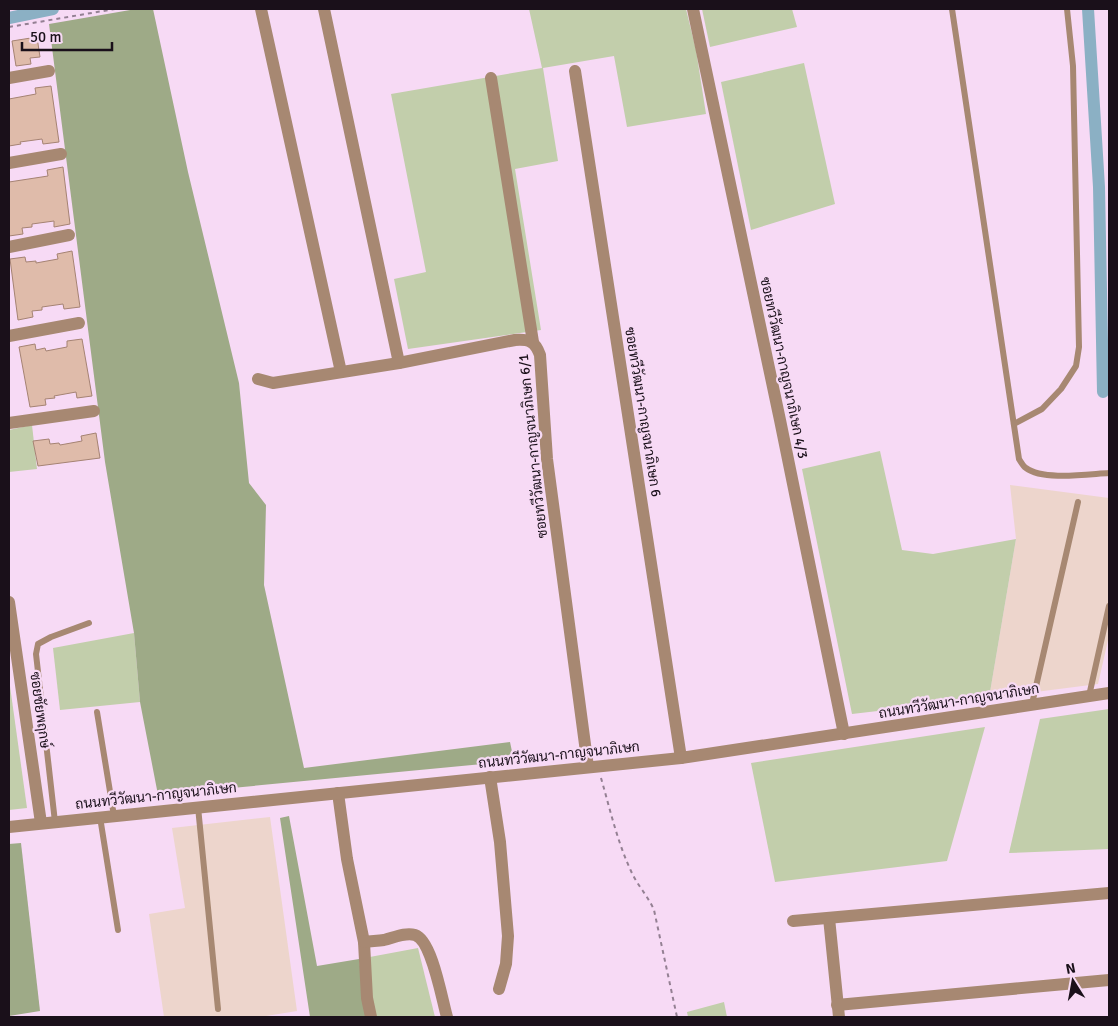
<svg xmlns="http://www.w3.org/2000/svg" width="1118" height="1026" font-family="Signika,Sarabun,sans-serif">
<rect width="100%" height="100%" fill="#f7daf5"/>
<g fill="#edd5cc">
<path d="M 1010,485 L 1109,498 L 1109,636 L 1098,684 L 989,698 L 1016,539 Z"/>
<path d="M 270,817 L 297,1011 L 260,1017 L 164,1017 L 149,914 L 185,908 L 172,828 Z"/>
</g>
<g fill="#c2ceab">
<path d="M 529,9 L 686,9 L 696,50 L 706,114 L 627,127 L 614,56 L 543,68 L 558,161 L 515,169 L 541,330 L 408,349 L 394,279 L 426,272 L 391,94 L 542,68 Z"/>
<path d="M 702,9 L 792,9 L 797,27 L 710,47 Z"/>
<path d="M 804,63 L 835,204 L 751,230 L 721,82 Z"/>
<path d="M 32,425 L 37,469 L 9,472 L 9,430 Z"/>
<path d="M 880,451 L 902,550 L 933,554 L 1016,539 L 989,698 L 852,714 L 802,469 Z"/>
<path d="M 134,633 L 140,702 L 60,710 L 53,648 Z"/>
<path d="M 9,679 L 27,808 L 9,810 Z"/>
<path d="M 1109,709 L 1109,849 L 1009,853 L 1040,719 Z"/>
<path d="M 985,727 L 947,861 L 775,882 L 751,763 Z"/>
<path d="M 418,948 L 435,1017 L 367,1017 L 359,959 Z"/>
<path d="M 724,1002 L 727,1017 L 688,1017 L 687,1012 Z"/>
</g>
<g fill="#9eaa87">
<path d="M 136,9 L 153,9 L 188,172 L 239,383 L 249,483 L 266,505 L 264,585 L 304,768 L 510,742 L 514,761 L 158,795 L 140,702 L 134,633 L 105,462 L 49,24 Z"/>
<path d="M 289,816 L 317,966 L 359,959 L 367,1017 L 310,1017 L 280,818 Z"/>
<path d="M 21,843 L 40,1011 L 9,1016 L 9,844 Z"/>
</g>
<g fill="none" stroke-linecap="round" stroke-linejoin="round">
<g stroke="#8bb0c4" stroke-width="12">
<path d="M 1088,9 L 1099,187 L 1103,392"/>
<path d="M 9,18 L 53,9"/>
</g>
</g>
<g fill="#dfbbaa" stroke="#a58373">
<path d="M 37,37 L 40,57 L 30,58 L 31,64 L 16,66 L 12,41 Z"/>
<path d="M 51,86 L 59,142 L 43,144 L 42,139 L 20,142 L 21,144 L 9,146 L 9,99 L 36,94 L 35,88 Z"/>
<path d="M 63,167 L 70,224 L 54,227 L 54,221 L 32,224 L 32,227 L 22,228 L 23,234 L 9,236 L 9,182 L 48,176 L 47,170 Z"/>
<path d="M 72,251 L 80,307 L 64,309 L 63,304 L 42,307 L 42,310 L 32,311 L 33,317 L 18,320 L 10,259 L 25,257 L 26,262 L 36,261 L 36,263 L 58,259 L 57,254 Z"/>
<path d="M 82,339 L 92,396 L 77,398 L 76,392 L 54,396 L 55,398 L 45,399 L 46,405 L 30,407 L 19,347 L 35,344 L 36,350 L 45,348 L 46,351 L 67,347 L 67,341 Z"/>
<path d="M 96,433 L 100,458 L 38,466 L 33,441 L 49,439 L 50,444 L 59,443 L 60,445 L 82,441 L 81,436 Z"/>
</g>
<g fill="none" stroke-linecap="round" stroke-linejoin="round">
<g stroke="#948093" stroke-width="2" stroke-dasharray="4 4" stroke-linecap="butt">
<path d="M 9,27 L 115,9"/>
<path d="M 601,778 C 610,809 617,841 631,871 C 637,885 648,896 654,910 L 677,1017"/>
</g>
<g stroke="#a78872" stroke-width="6">
<path d="M 952,9 L 1019,459 C 1021,462 1023,466 1026,468 C 1043,481 1089,474 1109,473"/>
<path d="M 1014,424 L 1042,409 L 1061,389 L 1076,366 L 1079,347 L 1073,66 L 1067,9"/>
<path d="M 1089,696 L 1109,606"/>
<path d="M 1032,704 L 1078,502"/>
<path d="M 97,712 L 114,816"/>
<path d="M 198,807 L 218,1009"/>
<path d="M 100,817 L 118,930"/>
<path d="M 55,822 L 36,654 L 38,644 L 51,637 L 89,623"/>
</g>
<g stroke="#a78872" stroke-width="12">
<path d="M 261,9 L 341,372"/>
<path d="M 324,9 L 399,363"/>
<path d="M 693,9 L 780,420 L 844,734"/>
<path d="M 575,71 L 681,758"/>
<path d="M 9,78 L 49,71"/>
<path d="M 491,78 L 533,342"/>
<path d="M 9,163 L 61,154"/>
<path d="M 9,247 L 69,235"/>
<path d="M 9,336 L 79,323"/>
<path d="M 258,379 L 273,383 L 399,363 L 515,340 C 529,339 535,341 540,355 L 547,459 L 588,767"/>
<path d="M 9,423 L 94,411"/>
<path d="M 9,602 L 41,823"/>
<path d="M 490,777 L 500,842 L 508,936 L 506,964 L 499,989"/>
<path d="M 338,793 L 347,859 L 364,942 L 367,998 L 371,1017"/>
<path d="M 829,918 L 839,1017"/>
<path d="M 793,921 L 1109,893"/>
<path d="M 364,942 C 371,941 377,941 384,940 C 393,938 405,932 415,935 C 432,940 442,1000 447,1017"/>
<path d="M 837,1005 L 1109,980"/>
</g>
<path stroke="#a78872" stroke-width="12" d="M 9,827 L 681,758 L 1109,693"/>
</g>
<g text-anchor="middle" dominant-baseline="central" stroke-width="4.5" stroke-linejoin="round" paint-order="stroke">
<g font-size="14" fill="#1a101a" stroke="#f7daf5">
<text transform="translate(784 368) rotate(78)">ซอยทวีวัฒนา-กาญจนาภิเษก 4/3</text>
<text transform="translate(643 412) rotate(81)">ซอยทวีวัฒนา-กาญจนาภิเษก 6</text>
<text transform="translate(533 446) rotate(-96)">ซอยทวีวัฒนา-กาญจนาภิเษก 6/1</text>
<text transform="translate(959 701) rotate(-9)">ถนนทวีวัฒนา-กาญจนาภิเษก</text>
<text transform="translate(40 710) rotate(82)">ซอยชัยพฤกษ์</text>
<text transform="translate(559 755) rotate(-6)">ถนนทวีวัฒนา-กาญจนาภิเษก</text>
<text transform="translate(156 796) rotate(-6)">ถนนทวีวัฒนา-กาญจนาภิเษก</text>
</g>
</g>
<rect width="1118" height="1026" fill="none" stroke="#1a101a" stroke-width="20"/>
<g transform="translate(1073 981) rotate(349)" stroke="#f7daf5" stroke-width="4" paint-order="stroke">
<path d="M0-4L9 19L0 12L-9 19Z" fill="#1a101a"/>
<text y="-8" font-size="14" font-weight="bold" text-anchor="middle" fill="#1a101a">N</text>
</g>
<path d="M22 42v8h90v-8" fill="none" stroke="#1a101a" stroke-width="2.5"/>
<text x="30" y="42" font-size="15" fill="#1a101a" stroke="#f7daf5" stroke-width="4" paint-order="stroke">50 m</text>
</svg>
